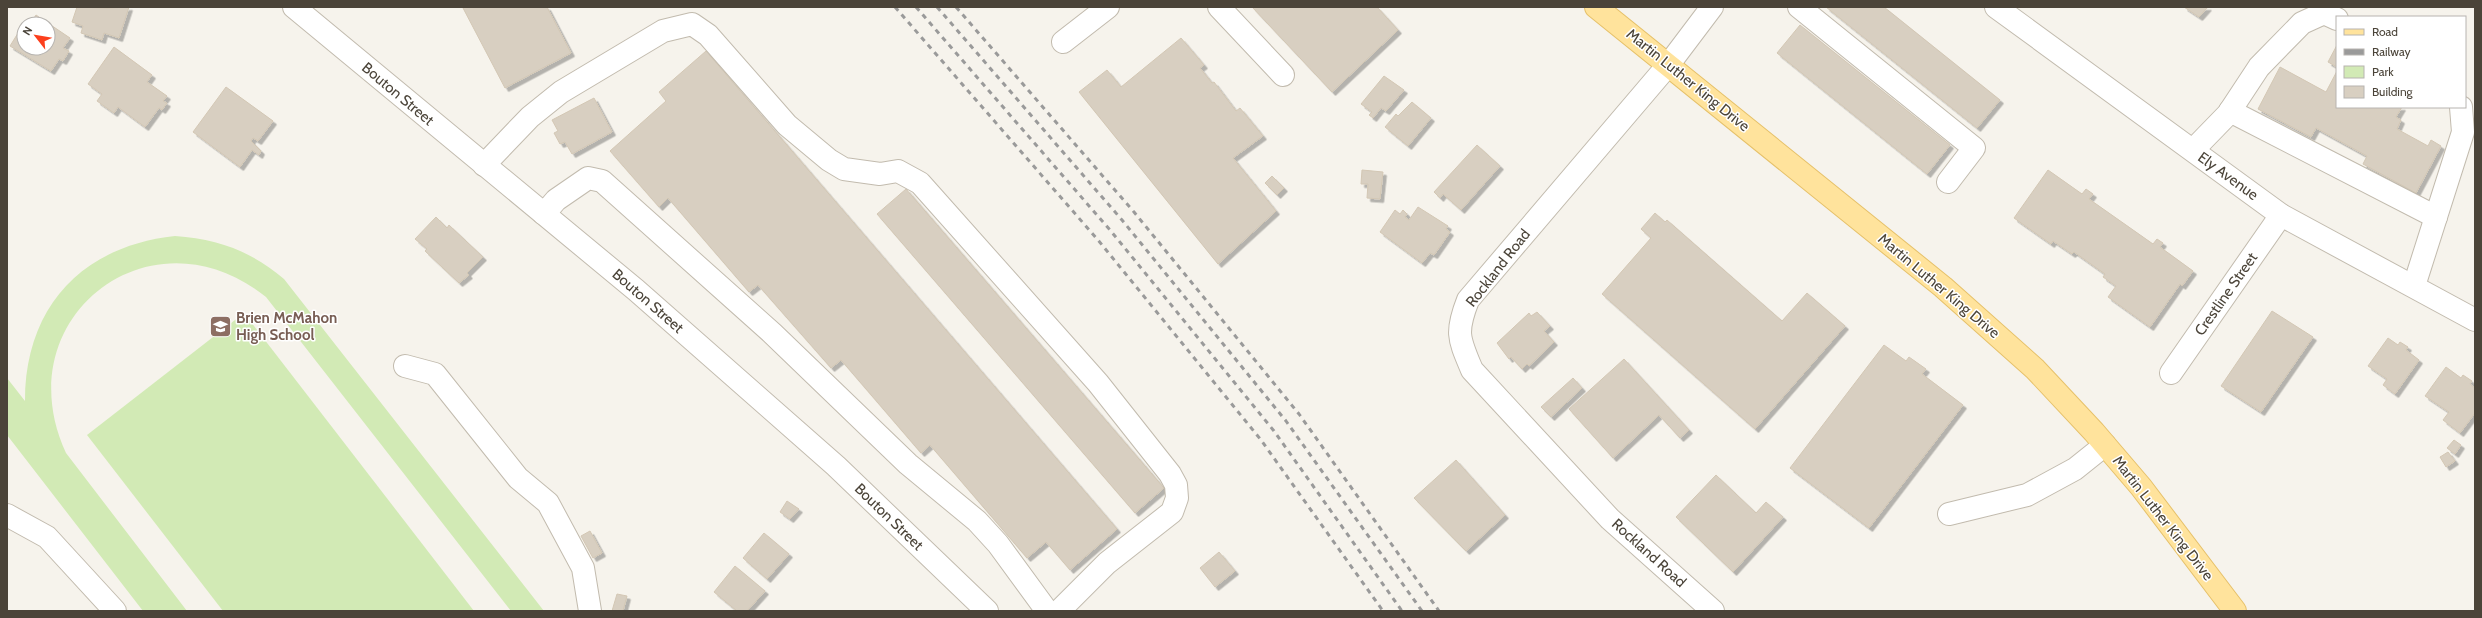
<svg xmlns="http://www.w3.org/2000/svg" width="2482" height="618" font-family="Cabin,sans-serif">
<defs>
<filter id="shadow"><feDropShadow dx="3.5" dy="3.5" stdDeviation="0" flood-color="#0004"/></filter>
</defs>
<rect width="100%" height="100%" fill="#f6f3ec"/>
<g fill="#d2eab5">
<path d="M 175,236 C 218,239 251,251 284,279 L 544,611 L 511,611 L 266,297 C 150,204 4,319 66,453 L 187,611 L 143,611 L 7,435 L 7,378 L 25,401 C 25,307 82,246 175,236 Z"/>
<path d="M 244,313 L 474,611 L 223,611 L 87,435 Z"/>
</g>
<g fill="#d8cfc1" stroke="#d3c7b4" filter="url(#shadow)">
<path d="M 77,7 L 107,8 L 129,7 L 119,38 L 104,33 L 102,40 L 81,33 L 83,26 L 72,22 Z"/>
<path d="M 466,7 L 547,7 L 571,53 L 505,88 L 463,8 Z"/>
<path d="M 1252,7 L 1377,7 L 1398,30 L 1332,92 Z"/>
<path d="M 1826,7 L 1884,7 L 2000,100 L 1977,128 Z"/>
<path d="M 2184,7 L 2208,7 L 2199,17 Z"/>
<path d="M 36,15 L 70,38 L 63,48 L 69,51 L 63,61 L 59,59 L 51,71 L 10,46 L 23,25 L 24,48 L 48,48 L 48,24 L 30,24 Z"/>
<path d="M 1800,25 L 1950,145 L 1927,174 L 1777,53 Z"/>
<path d="M 1181,38 L 1204,65 L 1200,68 L 1212,83 L 1214,82 L 1236,111 L 1240,108 L 1263,136 L 1233,158 L 1276,211 L 1218,264 L 1079,92 L 1107,70 L 1121,87 Z"/>
<path d="M 2337,45 L 2337,67 L 2328,62 Z"/>
<path d="M 114,47 L 152,75 L 147,82 L 167,96 L 163,101 L 167,103 L 162,110 L 159,108 L 145,127 L 118,107 L 114,113 L 97,101 L 102,94 L 88,84 Z"/>
<path d="M 706,51 L 1117,529 L 1070,570 L 1046,542 L 1027,558 L 930,445 L 921,453 L 841,360 L 831,368 L 758,285 L 749,292 L 668,198 L 659,207 L 610,151 L 666,101 L 659,92 Z"/>
<path d="M 2280,67 L 2326,92 L 2337,71 L 2337,107 L 2402,107 L 2396,117 L 2401,120 L 2397,129 L 2428,146 L 2431,140 L 2441,146 L 2416,193 L 2363,164 L 2367,156 L 2316,128 L 2311,137 L 2258,109 Z"/>
<path d="M 1384,76 L 1404,90 L 1386,111 L 1381,108 L 1373,118 L 1369,115 L 1372,112 L 1361,104 Z"/>
<path d="M 226,87 L 273,121 L 258,141 L 253,138 L 251,141 L 261,151 L 259,155 L 252,150 L 240,167 L 193,132 Z"/>
<path d="M 594,98 L 612,132 L 572,154 L 565,142 L 560,144 L 554,133 L 558,131 L 552,120 Z"/>
<path d="M 1412,102 L 1431,118 L 1408,146 L 1385,127 L 1396,114 L 1398,116 Z"/>
<path d="M 1477,145 L 1500,166 L 1461,210 L 1443,194 L 1440,198 L 1434,192 Z"/>
<path d="M 1362,170 L 1383,172 L 1380,199 L 1367,198 L 1368,184 L 1361,184 Z"/>
<path d="M 2048,170 L 2082,194 L 2086,189 L 2093,194 L 2089,199 L 2153,244 L 2157,239 L 2163,243 L 2160,247 L 2193,271 L 2182,286 L 2180,284 L 2150,327 L 2108,297 L 2116,286 L 2103,277 L 2105,274 L 2074,252 L 2072,254 L 2053,241 L 2051,244 L 2014,218 Z"/>
<path d="M 1272,176 L 1284,188 L 1277,195 L 1265,183 Z"/>
<path d="M 906,189 L 1164,488 L 1135,513 L 877,214 Z"/>
<path d="M 1418,207 L 1448,226 L 1446,229 L 1450,232 L 1434,255 L 1430,253 L 1422,263 L 1380,232 L 1395,210 L 1400,214 L 1403,210 L 1407,214 L 1405,217 L 1409,220 Z"/>
<path d="M 1655,213 L 1665,222 L 1667,220 L 1782,321 L 1807,293 L 1845,326 L 1755,429 L 1602,294 L 1651,238 L 1641,229 Z"/>
<path d="M 436,217 L 447,228 L 449,225 L 483,257 L 467,273 L 469,275 L 459,283 L 425,251 L 427,249 L 415,239 Z"/>
<path d="M 2272,311 L 2313,337 L 2261,412 L 2221,386 Z"/>
<path d="M 1537,312 L 1550,326 L 1544,331 L 1554,342 L 1529,366 L 1527,364 L 1522,369 L 1511,357 L 1509,359 L 1497,343 L 1529,313 L 1531,316 Z"/>
<path d="M 2388,338 L 2398,345 L 2400,342 L 2408,347 L 2406,350 L 2419,360 L 2395,394 L 2383,385 L 2387,379 L 2368,366 Z"/>
<path d="M 1884,345 L 1906,361 L 1909,357 L 1926,369 L 1922,374 L 1963,405 L 1869,528 L 1790,468 Z"/>
<path d="M 1624,359 L 1689,430 L 1680,438 L 1659,415 L 1613,458 L 1569,409 Z"/>
<path d="M 2446,367 L 2461,378 L 2463,375 L 2472,381 L 2470,384 L 2475,388 L 2475,413 L 2460,433 L 2443,420 L 2449,412 L 2425,396 Z"/>
<path d="M 1573,378 L 1582,388 L 1551,417 L 1541,407 Z"/>
<path d="M 2454,440 L 2461,445 L 2455,454 L 2447,448 Z"/>
<path d="M 2448,452 L 2455,461 L 2446,467 L 2440,457 Z"/>
<path d="M 1456,460 L 1505,515 L 1466,551 L 1414,498 Z"/>
<path d="M 1716,475 L 1756,513 L 1766,502 L 1783,517 L 1733,572 L 1676,517 Z"/>
<path d="M 787,501 L 799,509 L 790,519 L 780,512 Z"/>
<path d="M 590,531 L 602,553 L 593,558 L 581,536 Z"/>
<path d="M 764,533 L 789,554 L 767,579 L 743,558 Z"/>
<path d="M 1219,552 L 1235,571 L 1215,587 L 1200,568 Z"/>
<path d="M 735,566 L 765,591 L 747,611 L 737,611 L 714,592 Z"/>
<path d="M 617,594 L 627,596 L 623,611 L 612,611 Z"/>
</g>
<g fill="none" stroke-linecap="round" stroke-linejoin="round">
<defs>
<g id="minor">
<path d="M 294,7 L 636,290 L 836,466 L 987,611"/>
<path d="M 1219,7 L 1283,75"/>
<path d="M 1712,7 L 1669,64 L 1468,300 C 1455,333 1459,339 1472,370 L 1610,519 L 1713,611"/>
<path d="M 1799,7 L 1974,148 L 1948,182"/>
<path d="M 1996,7 L 2281,215 L 2475,320"/>
<path d="M 1063,42 L 1108,7"/>
<path d="M 2230,111 L 2436,217"/>
<path d="M 2193,150 L 2228,114 L 2259,67 L 2302,23 L 2324,13 L 2337,19"/>
<path d="M 484,165 L 530,117 L 561,92 L 663,31 L 692,24 L 708,35 L 787,125 L 829,160 L 844,169 L 880,174 L 898,171 L 920,183 L 1098,383 L 1170,474 L 1176,485 L 1177,498 L 1172,512 L 1107,563 L 1059,611"/>
<path d="M 544,214 L 556,200 L 588,178 L 602,181 L 772,333 L 908,464 L 977,521 L 998,544 L 1047,611"/>
<path d="M 2414,286 L 2463,132 L 2461,107"/>
<path d="M 405,366 L 435,374 L 518,478 L 548,503 L 583,568 L 590,611"/>
<path d="M 2171,373 L 2281,215"/>
<path d="M 1949,514 L 2027,495 L 2075,469 L 2105,445"/>
<path d="M 7,515 L 47,537 L 115,611"/>
</g>
<path id="major" d="M 1596,7 L 1943,287 L 2035,369 L 2094,432 L 2141,487 L 2235,611"/>
</defs>
<use href="#minor" stroke="#c2bbae" stroke-width="24"/>
<use href="#major" stroke="#e6c16a" stroke-width="24"/>
<use href="#minor" stroke="#fff" stroke-width="22"/>
<use href="#major" stroke="#ffe39c" stroke-width="22"/>
<g stroke="#9a9a9a" stroke-width="3" stroke-dasharray="5 5" stroke-linecap="butt">
<path d="M 895,7 L 1098,240 L 1261,440 L 1383,611"/>
<path d="M 916,7 L 1110,230 L 1274,431 L 1402,611"/>
<path d="M 937,7 L 1122,220 L 1286,421 L 1422,611"/>
<path d="M 956,7 L 1134,212 L 1299,414 L 1439,611"/>
</g>
</g>
<defs>
<symbol id="school-square" viewBox="-11 -11 22 22"><rect x="-9" y="-9" width="18" height="18" rx="4" fill="#8d6e63" stroke="#fff"/><path d="M0-5L7-2L0 1L-7-2ZM-4 1L0 2.5L4 1V4Q0 6-4 4Z" fill="#fff"/></symbol>
</defs>
<g fill-rule="evenodd">
<use href="#school-square" x="208" y="314" width="25" height="25"/>
</g>
<g text-anchor="middle" dominant-baseline="central" stroke-width="3" stroke-linejoin="round" paint-order="stroke">
<g font-size="15" fill="#4b4439" stroke="#fff">
<text transform="translate(1688 80) rotate(39)">Martin Luther King Drive</text>
<text transform="translate(398 94) rotate(40)">Bouton Street</text>
<text transform="translate(2228 176) rotate(36)">Ely Avenue</text>
<text transform="translate(1498 268) rotate(-52)">Rockland Road</text>
<text transform="translate(1939 286) rotate(40)">Martin Luther King Drive</text>
<text transform="translate(2226 294) rotate(-55)">Crestline Street</text>
<text transform="translate(648 301) rotate(41)">Bouton Street</text>
<text transform="translate(889 517) rotate(44)">Bouton Street</text>
<text transform="translate(2163 518) rotate(52)">Martin Luther King Drive</text>
<text transform="translate(1649 553) rotate(42)">Rockland Road</text>
</g>
<g font-size="15" font-weight="bold" fill="#785e54" stroke="#fff" text-anchor="start">
<text x="236" y="318">Brien McMahon<tspan x="236" dy="17">High School</tspan></text>
</g>
</g>
<rect width="2482" height="618" fill="none" stroke="#4b4439" stroke-width="16"/>
<rect x="2336" y="16" width="130" height="92" fill="#ffffff" stroke="#b7b4b0"/>
<rect x="2344" y="29" width="20" height="6" fill="#ffe39c" stroke="#b7b4b0"/>
<text x="2372" y="36" font-size="12" fill="#4b4439">Road</text>
<rect x="2344" y="49" width="20" height="6" fill="#9a9a9a" stroke="#b7b4b0"/>
<text x="2372" y="56" font-size="12" fill="#4b4439">Railway</text>
<rect x="2344" y="66" width="20" height="12" fill="#d2eab5" stroke="#b7b4b0"/>
<text x="2372" y="76" font-size="12" fill="#4b4439">Park</text>
<rect x="2344" y="86" width="20" height="12" fill="#d8cfc1" stroke="#b7b4b0"/>
<text x="2372" y="96" font-size="12" fill="#4b4439">Building</text>
<g transform="translate(36 36) rotate(301)"><circle r="19" fill="#ffffff" stroke="#b7b4b0"/>
<path d="M0-3L7 15L0 10L-7 15Z" fill="#fc3f1d"/>
<text y="-6" font-size="11" font-weight="bold" text-anchor="middle" fill="#4b4439">N</text>
</g>
</svg>
